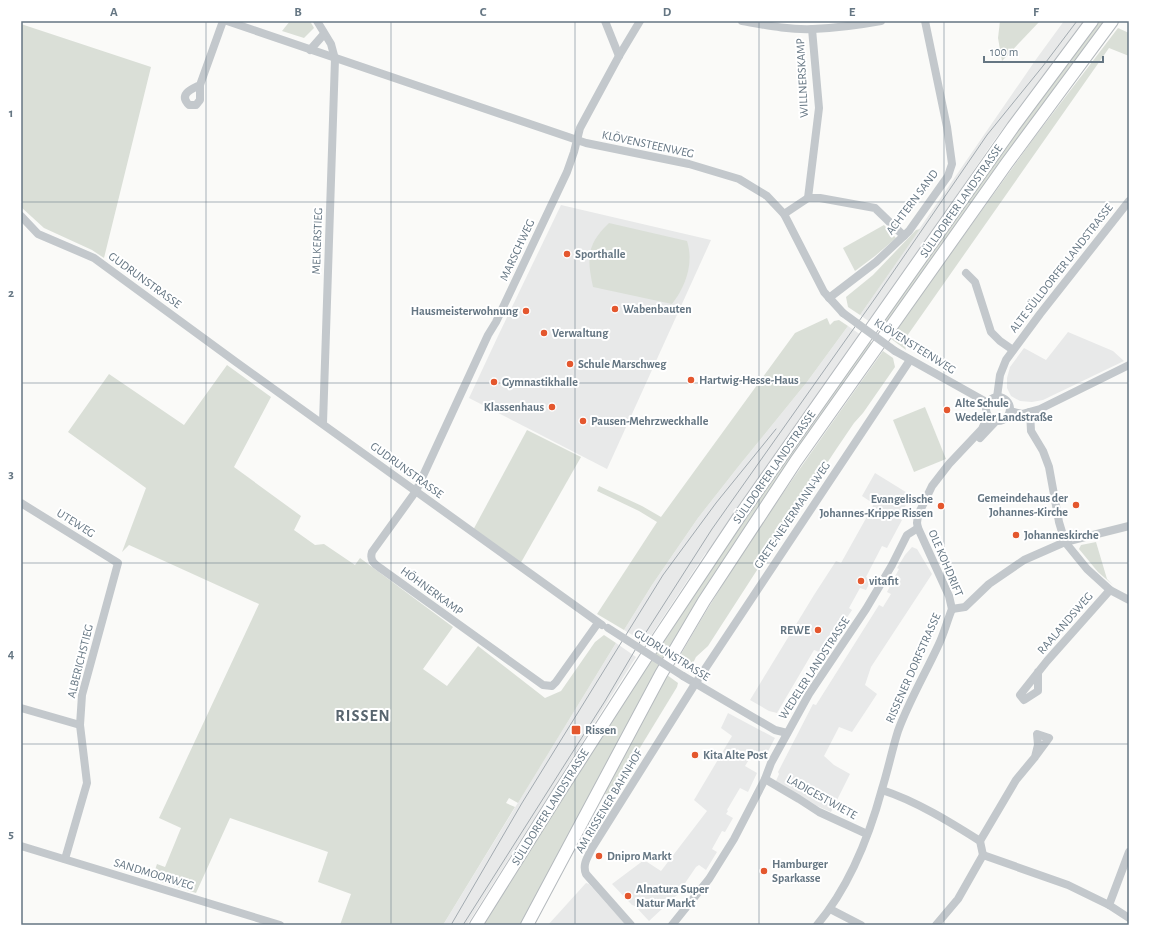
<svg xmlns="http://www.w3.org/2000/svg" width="1150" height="946" font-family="'Alegreya Sans',sans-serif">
<rect width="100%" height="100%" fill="#fafaf8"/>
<g fill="#e8e9e9">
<path d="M 1064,21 L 1084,21 L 993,142 L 870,322 L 860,315 L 1037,58 Z"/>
<path d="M 561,205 L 711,240 L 607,469 L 469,398 L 498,336 Z"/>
<path d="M 848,326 L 861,335 L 714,546 L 705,554 L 646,643 L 624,630 L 652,585 L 698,518 L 738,467 L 807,382 Z"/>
<path d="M 1068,332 L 1113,351 L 1124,361 L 1043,400 L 1032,402 L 1020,401 L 1011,396 L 1007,388 L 1007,378 L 1010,367 L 1024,348 L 1046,360 Z"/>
<path d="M 875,473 L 909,494 L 904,503 L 906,505 L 898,518 L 902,520 L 887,548 L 882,546 L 866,577 L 871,580 L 866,590 L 860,588 L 849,608 L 852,610 L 846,619 L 843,617 L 838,625 L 836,624 L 829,636 L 833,638 L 827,646 L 824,644 L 819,652 L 814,650 L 777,713 L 769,711 L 750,700 L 814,595 L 836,561 L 841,563 L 874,504 L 862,496 Z"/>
<path d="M 912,547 L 917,549 L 932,574 L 871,667 L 865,685 L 877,694 L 852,732 L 839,727 L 824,756 L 834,765 L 850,774 L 831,812 L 817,806 L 776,781 L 779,774 L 778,772 L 813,704 L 816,705 L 879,605 L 883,607 L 891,594 L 887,592 L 899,569 L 897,568 L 905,555 Z"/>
<path d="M 616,643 L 636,657 L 467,925 L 443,925 Z"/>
<path d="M 728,713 L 775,738 L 765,757 L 755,750 L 745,766 L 757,773 L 748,792 L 740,788 L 727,810 L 728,811 L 726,814 L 733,818 L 725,832 L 722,831 L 712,849 L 717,852 L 706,870 L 699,865 L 696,867 L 677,895 L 649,921 L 635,906 L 632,905 L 612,884 L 644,860 L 661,871 L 707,811 L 694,800 L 732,736 L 721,728 Z"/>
<path d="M 586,883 L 589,884 L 626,925 L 548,925 Z"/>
</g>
<g fill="#dadfd7">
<path d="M 290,21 L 310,21 L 314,28 L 304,38 L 282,31 Z"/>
<path d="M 1000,21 L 1040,21 L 1002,61 L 998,38 Z"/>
<path d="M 1099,21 L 1104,21 L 1060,80 L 882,332 L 878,329 L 1012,138 Z"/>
<path d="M 21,24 L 151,67 L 104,258 L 92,250 L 44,228 L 21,207 Z"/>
<path d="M 1118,28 L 1129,33 L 1129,56 L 1109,48 L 907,336 L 904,342 L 906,350 L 890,338 L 1034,138 Z"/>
<path d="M 609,223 L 687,241 C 694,263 686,286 672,304 L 593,287 C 587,258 586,245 609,223 Z"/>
<path d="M 884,225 L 896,238 L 875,256 L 855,271 L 843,248 Z"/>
<path d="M 920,229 L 860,315 L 848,307 L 846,297 L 873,275 L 916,230 Z"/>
<path d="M 827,318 L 830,325 L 834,321 L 839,320 L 848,326 L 807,382 L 738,467 L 698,518 L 652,585 L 624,630 L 597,614 L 657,522 L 639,511 L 597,491 L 599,486 L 642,506 L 661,517 L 795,333 Z"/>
<path d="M 870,342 L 874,344 L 767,499 L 523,925 L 481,925 L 598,739 L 712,567 Z"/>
<path d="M 883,351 L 893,358 L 895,367 L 863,413 L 854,423 L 837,448 L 788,522 L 708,646 L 696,657 L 690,669 L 687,670 L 676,663 C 737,554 811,453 883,351 Z"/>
<path d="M 227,365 L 271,397 L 234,467 L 301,516 L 294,530 L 315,545 L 324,544 L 355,565 L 360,558 L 453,627 L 423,669 L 447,686 L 478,646 L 545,698 L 561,691 L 595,642 L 604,635 L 616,643 L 518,803 L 509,798 L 506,803 L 515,807 L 443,925 L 340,925 L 351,894 L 318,882 L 328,852 L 230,818 L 196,893 L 152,879 L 157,864 L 165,867 L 181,828 L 159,818 L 259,604 L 129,545 L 122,552 L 146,488 L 68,432 L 109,374 L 184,425 Z"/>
<path d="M 925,407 L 946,459 L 914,472 L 893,420 Z"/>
<path d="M 527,430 L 581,457 L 519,566 L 472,532 Z"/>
<path d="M 1096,542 L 1107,579 L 1113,585 L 1098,572 L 1079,549 L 1081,545 Z"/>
<path d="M 667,675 L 678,683 L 677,687 L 610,797 L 604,793 Z"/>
</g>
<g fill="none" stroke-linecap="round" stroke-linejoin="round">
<defs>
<g id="highway">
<path d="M 476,925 L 558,794 L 659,637 L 741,514 L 1013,127 L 1092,21"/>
<path d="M 527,925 L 661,674 L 704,601 L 796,461 L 1007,163 L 1112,21"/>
</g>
</defs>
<use href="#highway" stroke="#b4b9bd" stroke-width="14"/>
<g stroke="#c3c8cc" stroke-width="8">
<path d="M 227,21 L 586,143 L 689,164 L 739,179 L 767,196 L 784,214 L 824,292 L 843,313"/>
<path d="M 317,21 L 331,44 L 335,59 L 323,423"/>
<path d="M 605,21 L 619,56"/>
<path d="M 742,21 C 765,25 789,30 813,29 C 836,28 859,25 881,21"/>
<path d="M 310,50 L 324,34"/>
<path d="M 200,85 C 192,89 178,94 189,105 L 196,105 L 200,100 L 200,85 L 223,21"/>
<path d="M 808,198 L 819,108 L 812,29"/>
<path d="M 784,214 L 808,198 L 820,198 L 875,208 L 904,236"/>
<path d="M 21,216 L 38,234 L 94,258 L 236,362 L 602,625"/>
<path d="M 966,273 L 975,282 L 991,332 L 1000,341 L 1013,350"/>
<path d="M 829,298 L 876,262 L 909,231 L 948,176 L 952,164 L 947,127 L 925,21"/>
<path d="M 895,351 L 988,403"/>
<circle cx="998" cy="409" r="12"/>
<path d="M 997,397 L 1000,375 L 1006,360 L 1040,314 L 1129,201"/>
<path d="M 1010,411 L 1022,414 L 1040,409 L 1129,365"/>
<path d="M 1030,412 L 1031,431 L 1043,451 L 1049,467 L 1059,522 L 1065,542 L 1087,569 L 1110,590 L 1129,600"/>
<path d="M 980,438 L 996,421"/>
<path d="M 21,503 L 118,563 L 82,695 L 80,725 L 87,783 L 65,859"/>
<path d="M 952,609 L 949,596 L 918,528 L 917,523 L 918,515 L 932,486 L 949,464 L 982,429 L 988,416"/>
<path d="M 952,609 L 965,607 L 989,584 L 1024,560 L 1065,542 L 1129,526"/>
<path d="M 598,623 L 556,682 L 552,686 L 543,685 L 383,570 C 376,565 369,562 372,552 L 416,491 L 488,335 L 496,322 L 567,172 L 574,152 L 580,128 L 619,56 L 640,21"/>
<path d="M 1038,672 L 1038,691 L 1024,700 L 1020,695 L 1047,661 L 1110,590"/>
<path d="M 683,676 L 775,730 L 787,733"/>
<path d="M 21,708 L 80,725"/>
<path d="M 765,779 L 799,799 L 819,812 L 867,834"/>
<path d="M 882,790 C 916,801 950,822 980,841 L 983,855"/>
<path d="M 980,841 L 1016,780 L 1035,757 L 1049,738 L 1037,734 L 1038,745 L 1035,757"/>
<path d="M 21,846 L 280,925"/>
<path d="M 983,855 L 1068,885 L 1109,905 L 1129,918"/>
<path d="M 1109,905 L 1129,852"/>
<path d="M 830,909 L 861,925"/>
<path d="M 631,925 L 586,874 C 582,864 588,857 592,848 L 695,684 L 910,360"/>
<path d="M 672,925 L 709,879 L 734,839 L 765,779 L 771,763 L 809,694 L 866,609 L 892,565 L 907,535 L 918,528"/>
<path d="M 817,925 C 849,887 869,837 882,789 C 888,770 892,750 898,731 C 909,701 925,674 938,646 C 944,634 947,621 952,609"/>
<path d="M 936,925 L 958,899 L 983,855"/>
</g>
<use href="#highway" stroke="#fff" stroke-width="12"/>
<g stroke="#a2aab0" stroke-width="1">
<path d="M 451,925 L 522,803 L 663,575 L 716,503 L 776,429"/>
<path d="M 463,925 L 605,701 L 641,640 L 712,529 L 876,297 L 987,135 L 1043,66 L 1077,21"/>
</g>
<g stroke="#c3c8cc" stroke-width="8">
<path d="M 843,313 L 895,351"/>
<path d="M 608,628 L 683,676"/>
</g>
</g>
<path fill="none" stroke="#657683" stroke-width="1" stroke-opacity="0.55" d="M 206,21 L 206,925M 391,21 L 391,925M 575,21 L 575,925M 759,21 L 759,925M 944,21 L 944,925M 21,202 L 1129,202M 21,383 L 1129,383M 21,563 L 1129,563M 21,744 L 1129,744"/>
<g fill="#e4572e" stroke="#fff" stroke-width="1.5">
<circle cx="567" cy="254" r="4"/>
<circle cx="615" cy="309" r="4"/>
<circle cx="526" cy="311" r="4"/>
<circle cx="544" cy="333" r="4"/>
<circle cx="570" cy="364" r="4"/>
<circle cx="691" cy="380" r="4"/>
<circle cx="494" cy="382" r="4"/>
<circle cx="552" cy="407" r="4"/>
<circle cx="947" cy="410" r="4"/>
<circle cx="583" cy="421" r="4"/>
<circle cx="1076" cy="505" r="4"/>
<circle cx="941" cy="506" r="4"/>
<circle cx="1016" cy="535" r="4"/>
<circle cx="861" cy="581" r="4"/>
<circle cx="818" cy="630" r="4"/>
<rect x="571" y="725" width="10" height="10" rx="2"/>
<circle cx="695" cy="755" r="4"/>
<circle cx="599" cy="856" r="4"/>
<circle cx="764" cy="871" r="4"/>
<circle cx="628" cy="896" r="4"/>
</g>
<g text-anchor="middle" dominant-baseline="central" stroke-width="4" stroke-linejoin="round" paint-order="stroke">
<g font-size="12" fill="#657683" stroke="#fff">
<text transform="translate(802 78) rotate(-93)">WILLNERSKAMP</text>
<text transform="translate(648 144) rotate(12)">KLÖVENSTEENWEG</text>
<text transform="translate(961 201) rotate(-55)">SÜLLDORFER LANDSTRASSE</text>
<text transform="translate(912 202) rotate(-53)">ACHTERN SAND</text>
<text transform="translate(317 241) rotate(-88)">MELKERSTIEG</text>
<text transform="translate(517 250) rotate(-65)">MARSCHWEG</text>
<text transform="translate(1061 268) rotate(-52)">ALTE SÜLLDORFER LANDSTRASSE</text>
<text transform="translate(145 280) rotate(36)">GUDRUNSTRASSE</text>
<text transform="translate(915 346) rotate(32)">KLÖVENSTEENWEG</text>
<text transform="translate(774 467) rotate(-55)">SÜLLDORFER LANDSTRASSE</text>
<text transform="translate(407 470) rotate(36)">GUDRUNSTRASSE</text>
<text transform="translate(792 515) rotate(-56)">GRETE-NEVERMANN-WEG</text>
<text transform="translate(76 523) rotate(32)">UTEWEG</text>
<text transform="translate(946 563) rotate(67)">OLE KOHDRIFT</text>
<text transform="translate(432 591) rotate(36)">HÖHNERKAMP</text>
<text transform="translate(1065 623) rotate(-49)">RAALANDSWEG</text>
<text transform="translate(672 655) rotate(32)">GUDRUNSTRASSE</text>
<text transform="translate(80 661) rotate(-76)">ALBERICHSTIEG</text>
<text transform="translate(814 668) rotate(-57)">WEDELER LANDSTRASSE</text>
<text transform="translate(913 668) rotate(-66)">RISSENER DORFSTRASSE</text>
<text transform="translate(822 797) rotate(29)">LADIGESTWIETE</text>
<text transform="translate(609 801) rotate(-59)">AM RISSENER BAHNHOF</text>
<text transform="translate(550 807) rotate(-58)">SÜLLDORFER LANDSTRASSE</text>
<text transform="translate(154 874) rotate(17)">SANDMOORWEG</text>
</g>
<g font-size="12" font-weight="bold" fill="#657683" stroke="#fff" text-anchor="start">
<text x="575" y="254">Sporthalle</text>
<text x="623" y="309">Wabenbauten</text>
<text x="518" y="311" text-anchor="end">Hausmeisterwohnung</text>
<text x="552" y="333">Verwaltung</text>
<text x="578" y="364">Schule Marschweg</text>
<text x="699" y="380">Hartwig-Hesse-Haus</text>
<text x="502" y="382">Gymnastikhalle</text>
<text x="955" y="403">Alte Schule<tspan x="955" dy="14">Wedeler Landstraße</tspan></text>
<text x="544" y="407" text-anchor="end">Klassenhaus</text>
<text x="591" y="421">Pausen-Mehrzweckhalle</text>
<text x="1068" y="498" text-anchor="end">Gemeindehaus der<tspan x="1068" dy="14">Johannes-Kirche</tspan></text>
<text x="933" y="499" text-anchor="end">Evangelische<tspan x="933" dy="14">Johannes-Krippe Rissen</tspan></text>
<text x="1024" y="535">Johanneskirche</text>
<text x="869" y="581">vitafit</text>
<text x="810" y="630" text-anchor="end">REWE</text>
<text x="585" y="730">Rissen</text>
<text x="703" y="755">Kita Alte Post</text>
<text x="607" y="856">Dnipro Markt</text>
<text x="772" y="864">Hamburger<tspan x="772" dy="14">Sparkasse</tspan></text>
<text x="636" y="889">Alnatura Super<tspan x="636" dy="14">Natur Markt</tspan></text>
</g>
<g font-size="16" font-weight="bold" letter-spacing="1" fill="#57646e" stroke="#fff">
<text x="363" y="716">RISSEN</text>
</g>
</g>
<rect width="1150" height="946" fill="none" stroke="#ffffff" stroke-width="44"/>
<path d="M984 56v6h119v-6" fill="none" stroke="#657683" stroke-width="2"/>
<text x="990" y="56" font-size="12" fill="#657683" stroke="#ffffff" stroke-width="3" paint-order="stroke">100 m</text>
<rect x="22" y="22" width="1106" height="902" fill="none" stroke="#657683" stroke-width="1.5"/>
<g font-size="13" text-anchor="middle" font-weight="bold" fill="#657683">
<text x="114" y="16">A</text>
<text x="298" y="16">B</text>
<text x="483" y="16">C</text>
<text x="667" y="16">D</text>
<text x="852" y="16">E</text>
<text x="1036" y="16">F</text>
<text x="11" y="117">1</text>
<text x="11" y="297">2</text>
<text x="11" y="478">3</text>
<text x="11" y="658">4</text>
<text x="11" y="838">5</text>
</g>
</svg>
